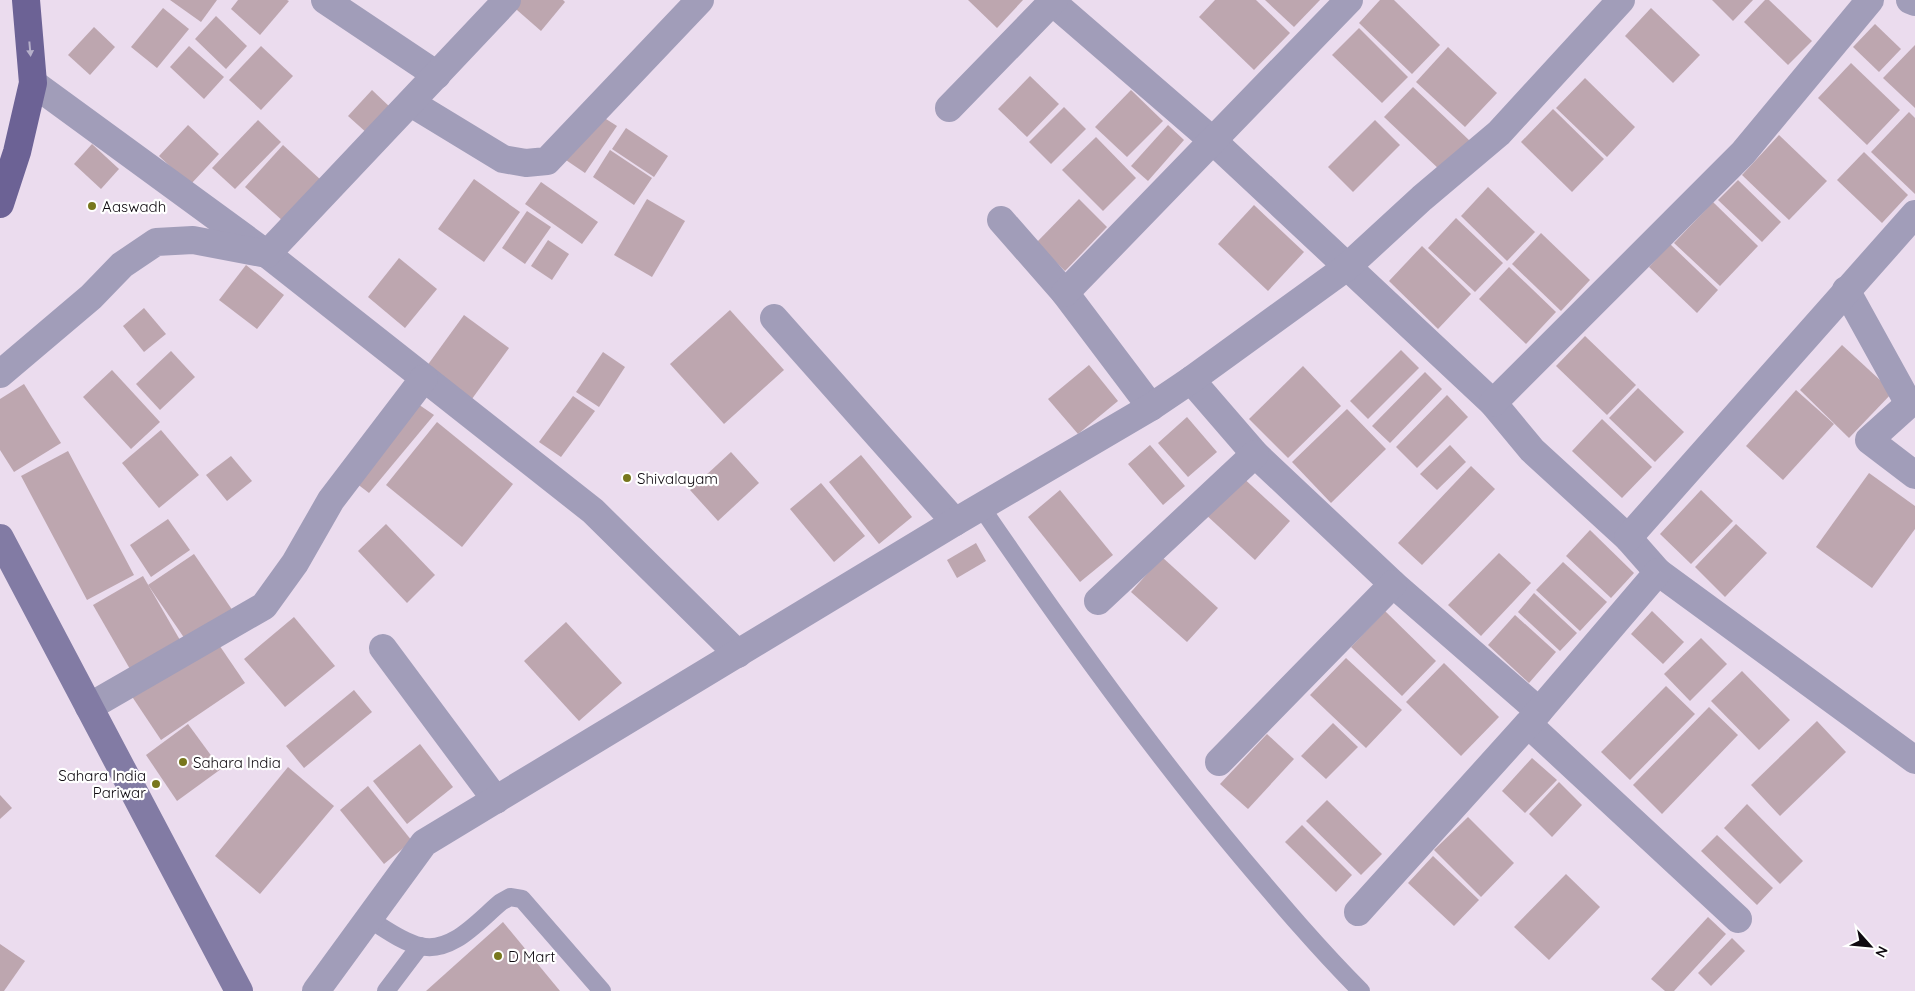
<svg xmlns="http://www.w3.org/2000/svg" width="1915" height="991" font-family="Quicksand,sans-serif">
<rect width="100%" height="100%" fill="#ebdcee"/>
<g fill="#bda6af">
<path d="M 170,0 L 217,0 L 201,22 Z"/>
<path d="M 238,0 L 287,0 L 289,1 L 260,35 L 231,9 Z"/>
<path d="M 512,0 L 563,0 L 565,2 L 541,31 L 509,3 Z"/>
<path d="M 968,0 L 1023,0 L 997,28 Z"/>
<path d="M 1215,0 L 1256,0 L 1290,33 L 1254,70 L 1199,17 Z"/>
<path d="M 1265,0 L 1320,0 L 1294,27 Z"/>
<path d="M 1380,0 L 1394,0 L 1440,45 L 1412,74 L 1359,23 Z"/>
<path d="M 1712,0 L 1753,0 L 1733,21 Z"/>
<path d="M 1765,0 L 1769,0 L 1812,41 L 1788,65 L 1744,22 Z"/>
<path d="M 163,8 L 189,29 L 157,68 L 131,47 Z"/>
<path d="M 1651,8 L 1700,55 L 1673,83 L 1625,36 Z"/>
<path d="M 216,16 L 247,46 L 226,69 L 195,39 Z"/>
<path d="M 1875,24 L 1901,49 L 1879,72 L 1853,47 Z"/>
<path d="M 94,27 L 115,47 L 90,75 L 68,55 Z"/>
<path d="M 1359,28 L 1408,77 L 1382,103 L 1332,55 Z"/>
<path d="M 1915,45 L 1915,108 L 1883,78 Z"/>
<path d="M 189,46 L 224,77 L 204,99 L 170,67 Z"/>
<path d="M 261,46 L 293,76 L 261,110 L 229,80 Z"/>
<path d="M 1448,47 L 1497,93 L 1465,127 L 1416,82 Z"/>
<path d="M 1851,63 L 1900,110 L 1867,145 L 1818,98 Z"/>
<path d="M 1030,76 L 1059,104 L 1027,137 L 998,109 Z"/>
<path d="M 1585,78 L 1635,127 L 1607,157 L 1556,108 Z"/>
<path d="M 1413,87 L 1470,141 L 1441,171 L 1384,117 Z"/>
<path d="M 372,90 L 392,109 L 368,134 L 348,116 Z"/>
<path d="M 1131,90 L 1163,121 L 1127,157 L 1095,127 Z"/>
<path d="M 1064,107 L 1086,129 L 1051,164 L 1029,142 Z"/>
<path d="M 1553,109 L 1604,159 L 1572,192 L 1521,142 Z"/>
<path d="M 595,112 L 617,126 L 585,173 L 563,158 Z"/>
<path d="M 1909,112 L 1915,118 L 1915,194 L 1871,152 Z"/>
<path d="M 258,120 L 281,142 L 235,189 L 212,168 Z"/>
<path d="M 1375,120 L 1400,145 L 1353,192 L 1328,167 Z"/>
<path d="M 188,125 L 219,154 L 190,185 L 159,156 Z"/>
<path d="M 1168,125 L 1184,140 L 1148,181 L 1131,166 Z"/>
<path d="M 626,128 L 668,156 L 654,177 L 612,149 Z"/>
<path d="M 1779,135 L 1827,181 L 1789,220 L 1742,175 Z"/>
<path d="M 1096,137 L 1136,178 L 1103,211 L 1062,170 Z"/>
<path d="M 92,144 L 119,169 L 101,189 L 74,164 Z"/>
<path d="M 283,145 L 322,181 L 284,222 L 245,187 Z"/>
<path d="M 610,150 L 652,178 L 634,205 L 593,177 Z"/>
<path d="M 1864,152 L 1908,195 L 1882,223 L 1837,180 Z"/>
<path d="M 474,179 L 520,212 L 484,262 L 438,229 Z"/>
<path d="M 1738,180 L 1781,222 L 1762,242 L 1718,200 Z"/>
<path d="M 541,182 L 598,222 L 582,244 L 525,204 Z"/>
<path d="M 1488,187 L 1535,232 L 1507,261 L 1461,216 Z"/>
<path d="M 647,199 L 685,221 L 652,277 L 614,255 Z"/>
<path d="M 1079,199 L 1107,227 L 1065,271 L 1036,243 Z"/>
<path d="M 1713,202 L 1758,246 L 1720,286 L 1674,243 Z"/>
<path d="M 1254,205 L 1304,252 L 1268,291 L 1218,244 Z"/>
<path d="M 527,211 L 551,227 L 525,264 L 502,248 Z"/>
<path d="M 1456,218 L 1503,263 L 1475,292 L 1428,248 Z"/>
<path d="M 1541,233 L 1590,280 L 1561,311 L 1512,264 Z"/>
<path d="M 548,240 L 569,254 L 552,280 L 531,266 Z"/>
<path d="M 1670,244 L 1718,290 L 1697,313 L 1649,267 Z"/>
<path d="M 1422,246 L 1471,294 L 1438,329 L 1389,281 Z"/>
<path d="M 399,258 L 437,289 L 405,328 L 368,297 Z"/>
<path d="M 246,265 L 284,295 L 257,329 L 219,300 Z"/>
<path d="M 1509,267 L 1556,312 L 1526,344 L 1479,299 Z"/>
<path d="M 144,308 L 166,334 L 144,352 L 123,326 Z"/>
<path d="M 730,310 L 784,370 L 724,424 L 670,364 Z"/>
<path d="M 464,315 L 509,348 L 469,403 L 424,370 Z"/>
<path d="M 1585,336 L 1636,385 L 1607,415 L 1556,366 Z"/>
<path d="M 1842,345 L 1893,392 L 1849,438 L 1800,390 Z"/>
<path d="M 1401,350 L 1419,368 L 1368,419 L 1350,401 Z"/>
<path d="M 171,351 L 195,377 L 160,410 L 136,384 Z"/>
<path d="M 603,352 L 625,367 L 599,407 L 576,392 Z"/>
<path d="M 1089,365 L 1118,401 L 1078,434 L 1048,399 Z"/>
<path d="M 1303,366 L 1341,406 L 1288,458 L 1249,419 Z"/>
<path d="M 112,370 L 160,422 L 131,449 L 83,397 Z"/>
<path d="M 1425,372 L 1442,389 L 1390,443 L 1372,426 Z"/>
<path d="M 24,384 L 61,443 L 14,472 L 0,450 L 0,399 Z"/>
<path d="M 1638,388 L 1684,432 L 1655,462 L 1609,418 Z"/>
<path d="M 1796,390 L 1834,424 L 1783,480 L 1746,446 Z"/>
<path d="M 1447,395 L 1468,417 L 1417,468 L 1396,447 Z"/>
<path d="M 573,396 L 595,411 L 561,457 L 539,442 Z"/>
<path d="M 415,402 L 434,415 L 369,493 L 356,483 Z"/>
<path d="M 1347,409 L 1386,449 L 1331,503 L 1292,462 Z"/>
<path d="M 1187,417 L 1217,452 L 1188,477 L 1158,443 Z"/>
<path d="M 1602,419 L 1652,467 L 1622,498 L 1572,451 Z"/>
<path d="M 437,422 L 513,484 L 462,547 L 386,485 Z"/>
<path d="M 161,430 L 199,475 L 159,508 L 122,463 Z"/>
<path d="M 1150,445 L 1185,486 L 1163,505 L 1128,464 Z"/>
<path d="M 1450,445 L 1466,462 L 1437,490 L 1420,474 Z"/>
<path d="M 68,451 L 134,575 L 87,600 L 21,476 Z"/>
<path d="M 731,452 L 759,483 L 718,521 L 690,490 Z"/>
<path d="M 861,455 L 912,517 L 879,544 L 829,482 Z"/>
<path d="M 231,456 L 252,481 L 227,501 L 206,475 Z"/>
<path d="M 1471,466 L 1495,489 L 1422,565 L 1398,543 Z"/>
<path d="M 1869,473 L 1915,506 L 1915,529 L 1872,588 L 1816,547 Z"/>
<path d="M 1239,474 L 1290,521 L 1255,560 L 1204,513 Z"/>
<path d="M 821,483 L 865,536 L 834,562 L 790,509 Z"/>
<path d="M 1060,490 L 1113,555 L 1080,582 L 1028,517 Z"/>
<path d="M 1701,490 L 1733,521 L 1691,564 L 1660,534 Z"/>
<path d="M 168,519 L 190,550 L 151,577 L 130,545 Z"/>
<path d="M 386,524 L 435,575 L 407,603 L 358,551 Z"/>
<path d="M 1736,524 L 1767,553 L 1725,597 L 1695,567 Z"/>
<path d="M 1590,530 L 1634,573 L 1611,598 L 1566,556 Z"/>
<path d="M 976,543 L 986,561 L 957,578 L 947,560 Z"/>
<path d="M 1499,553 L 1531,583 L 1481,636 L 1448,605 Z"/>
<path d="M 194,554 L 233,611 L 187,642 L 148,585 Z"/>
<path d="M 1162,557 L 1218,608 L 1187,642 L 1131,592 Z"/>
<path d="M 1563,562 L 1607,602 L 1580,631 L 1536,590 Z"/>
<path d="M 143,576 L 184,647 L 134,676 L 93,605 Z"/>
<path d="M 1534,593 L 1577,633 L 1560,651 L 1518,612 Z"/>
<path d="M 1385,611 L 1436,661 L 1402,696 L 1351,647 Z"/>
<path d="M 1652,611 L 1684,642 L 1663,664 L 1631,634 Z"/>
<path d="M 1515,615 L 1556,652 L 1529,683 L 1488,645 Z"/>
<path d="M 294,617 L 335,666 L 285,707 L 244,659 Z"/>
<path d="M 566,622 L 622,683 L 579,721 L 524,661 Z"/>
<path d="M 1701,638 L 1727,664 L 1690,701 L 1664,674 Z"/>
<path d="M 215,639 L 245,683 L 161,740 L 131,695 Z"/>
<path d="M 1346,658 L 1402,710 L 1366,748 L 1310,695 Z"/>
<path d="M 1444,663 L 1499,717 L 1461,756 L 1406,702 Z"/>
<path d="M 1742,671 L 1790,720 L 1759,750 L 1711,701 Z"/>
<path d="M 1666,686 L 1695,714 L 1630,780 L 1601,752 Z"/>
<path d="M 354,690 L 372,712 L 304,768 L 286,746 Z"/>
<path d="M 1709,707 L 1738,735 L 1662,814 L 1633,785 Z"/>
<path d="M 1817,721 L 1846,752 L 1780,816 L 1751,785 Z"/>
<path d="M 1333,723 L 1358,747 L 1326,779 L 1301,756 Z"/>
<path d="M 188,724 L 221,769 L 177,801 L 146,755 Z"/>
<path d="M 1267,734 L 1294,759 L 1248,809 L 1220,784 Z"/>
<path d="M 420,744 L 453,787 L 407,824 L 373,781 Z"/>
<path d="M 1532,758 L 1557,780 L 1525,813 L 1502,791 Z"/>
<path d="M 288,767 L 334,806 L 260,894 L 215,856 Z"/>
<path d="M 1559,782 L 1582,805 L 1552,837 L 1529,814 Z"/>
<path d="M 368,786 L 412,841 L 384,864 L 340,810 Z"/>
<path d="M 0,795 L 12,808 L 0,819 Z"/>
<path d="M 1327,800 L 1382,854 L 1361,875 L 1306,821 Z"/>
<path d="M 1747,804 L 1803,861 L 1780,884 L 1724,828 Z"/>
<path d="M 1468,817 L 1514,863 L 1481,897 L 1434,850 Z"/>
<path d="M 1302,825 L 1352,875 L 1336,892 L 1285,842 Z"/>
<path d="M 1717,835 L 1773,888 L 1757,905 L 1701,851 Z"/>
<path d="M 1433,856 L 1479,900 L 1454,926 L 1408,883 Z"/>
<path d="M 1566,874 L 1600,907 L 1549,960 L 1514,927 Z"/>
<path d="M 1708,917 L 1726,934 L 1674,991 L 1665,991 L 1651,979 Z"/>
<path d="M 503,922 L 560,991 L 426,991 Z"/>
<path d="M 1732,938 L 1745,951 L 1711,986 L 1698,973 Z"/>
<path d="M 0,944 L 25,961 L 4,991 L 0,991 Z"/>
</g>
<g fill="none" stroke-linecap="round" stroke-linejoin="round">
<g stroke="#a19db9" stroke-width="18">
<path d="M 981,507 C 1063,627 1149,747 1243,859 C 1281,904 1319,949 1361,991"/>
<path d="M 369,919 C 384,928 402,942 420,946 C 452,954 479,920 501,902 L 510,897 L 522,899 L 602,991"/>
<path d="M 386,991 L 420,946"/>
</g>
<g stroke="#a19db9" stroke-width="28">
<path d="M 325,0 L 437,75"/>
<path d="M 1050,0 L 1212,140 L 1493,403 L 1532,450 L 1628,538 L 1658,572 L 1915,760"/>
<path d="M 1910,0 L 1915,2"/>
<path d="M 33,83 L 267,254 L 593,511 L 738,654"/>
<path d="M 411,103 L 503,159 L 526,163 L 547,161 L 700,0"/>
<path d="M 949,108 L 1054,0"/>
<path d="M 1001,220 L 1065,293 L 1151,407"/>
<path d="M 1846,290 L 1909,404 L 1869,440 L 1915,475"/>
<path d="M 1065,293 L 1349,0"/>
<path d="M 774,318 L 955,522"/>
<path d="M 0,374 L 91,297 L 122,265 L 156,242 L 193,240 L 267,254 L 507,0"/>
<path d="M 1191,380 L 1255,454 L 1393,584 L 1539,711"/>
<path d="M 1493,403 L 1743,153 L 1870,0"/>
<path d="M 1628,538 L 1915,214"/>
<path d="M 1098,601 L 1255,454"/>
<path d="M 383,648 L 496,800"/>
<path d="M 89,707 L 264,606 L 295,563 L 331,500 L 424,378"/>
<path d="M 1528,724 L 1738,919"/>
<path d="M 1219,762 L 1393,584"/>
<path d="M 1358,912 L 1528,724 L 1658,572"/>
<path d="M 316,991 L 424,843 L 955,522 L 1151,407 L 1191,380 L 1347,267 L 1422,198 L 1499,133 L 1621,0"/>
</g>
<path stroke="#827ba4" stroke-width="28" d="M 0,538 L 239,991"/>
<path stroke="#6c6295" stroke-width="28" d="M 0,204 L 17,152 L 33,83 L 26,0"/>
</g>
<defs><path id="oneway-solid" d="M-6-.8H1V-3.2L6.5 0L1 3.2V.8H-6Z" transform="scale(1.25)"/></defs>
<use fill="#b6b0ca" href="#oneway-solid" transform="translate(30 49) rotate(85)"/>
<g fill="#78771d" stroke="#fff" stroke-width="2">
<circle cx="92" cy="206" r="5"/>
<circle cx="627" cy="478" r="5"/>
<circle cx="183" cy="762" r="5"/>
<circle cx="156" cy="784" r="5"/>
<circle cx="498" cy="956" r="5"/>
</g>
<g text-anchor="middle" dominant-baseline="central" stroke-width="4.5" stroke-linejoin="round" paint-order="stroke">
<g font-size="15" fill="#0f0a10" stroke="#fff" text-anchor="start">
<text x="102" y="206">Aaswadh</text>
<text x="637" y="478">Shivalayam</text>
<text x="193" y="762">Sahara India</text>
<text x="146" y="775" text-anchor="end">Sahara India<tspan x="146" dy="17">Pariwar</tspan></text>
<text x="508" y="956">D Mart</text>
</g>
</g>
<g transform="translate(1870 946) rotate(117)" stroke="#ffffff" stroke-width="4" paint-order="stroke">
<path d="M0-4L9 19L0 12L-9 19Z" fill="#0f0a10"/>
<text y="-8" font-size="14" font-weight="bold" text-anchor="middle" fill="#0f0a10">N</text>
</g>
</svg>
